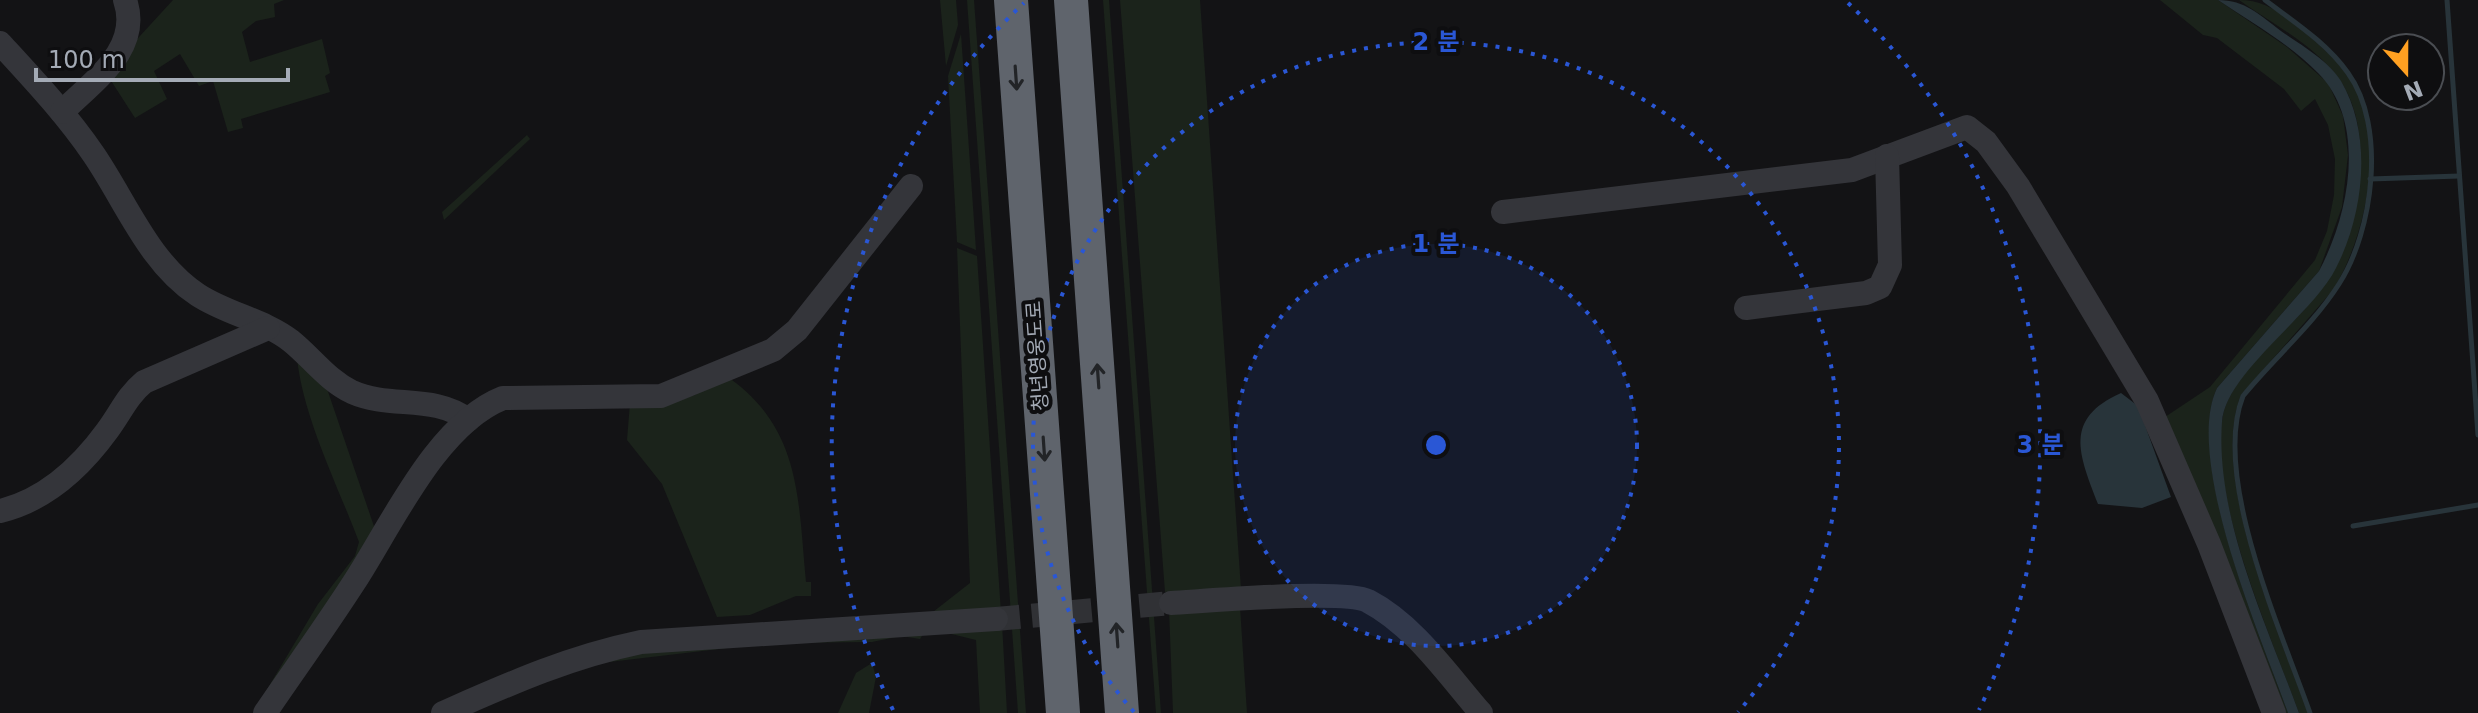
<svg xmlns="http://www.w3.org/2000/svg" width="2478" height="713" font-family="'DejaVu Sans','Noto Sans KR',sans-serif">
<rect width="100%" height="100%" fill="#131315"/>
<g fill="#1b231b">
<path d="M 173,0 L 284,0 L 274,4 L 275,17 L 256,21 L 242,32 L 250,62 L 322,39 L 330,73 L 325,76 L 330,92 L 241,119 L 243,128 L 228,132 L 213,81 L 199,86 L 180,54 L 154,71 L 167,99 L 135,118 L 106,73 Z"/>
<path d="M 940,0 L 956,0 L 958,25 L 946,66 Z"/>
<path d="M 967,0 L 974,0 L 1026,713 L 1018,713 Z"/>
<path d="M 1103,0 L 1109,0 L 1161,713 L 1156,713 Z"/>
<path d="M 1120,0 L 1200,0 L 1241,589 L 1165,592 Z"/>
<path d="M 2160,0 L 2218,0 L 2287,47 L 2328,83 L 2343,116 L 2348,155 L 2342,207 L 2319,271 L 2217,388 C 2184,459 2262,640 2288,713 L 2280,713 L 2165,417 L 2210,387 L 2315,260 L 2327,231 L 2334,195 L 2335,159 L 2328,125 L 2315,99 L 2301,111 L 2284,89 L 2217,38 L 2203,35 Z"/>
<path d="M 2239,0 C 2267,0 2286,16 2307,34 C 2320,46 2335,58 2346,73 C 2389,133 2368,230 2334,289 L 2241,395 C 2209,476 2279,633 2308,713 L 2299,713 C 2271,636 2207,495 2223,415 C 2230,380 2279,337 2304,310 C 2351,257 2384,142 2339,79 C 2316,46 2271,23 2239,0 Z"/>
<path d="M 961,34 L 976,250 L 957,242 L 948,76 Z"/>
<path d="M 527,135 L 530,139 L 444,220 L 442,212 Z"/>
<path d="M 957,248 L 977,256 L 1001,613 L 924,619 L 970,583 Z"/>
<path d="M 297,358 L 323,377 L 378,538 L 260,713 L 253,713 L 318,604 L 355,556 L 359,542 C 338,486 303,417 297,358 Z"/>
<path d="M 725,375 C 802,427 798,500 806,582 L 811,582 L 811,596 L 796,596 L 750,615 L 717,617 L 662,484 L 627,440 L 630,403 L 695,395 Z"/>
<path d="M 1240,607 L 1247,713 L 1173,713 L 1169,609 Z"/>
<path d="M 1002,623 L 1007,713 L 980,713 L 976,640 L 927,628 L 920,639 L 901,636 L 872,642 L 771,643 L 592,664 L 529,683 L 472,713 L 451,713 L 537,672 L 588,656 L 641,646 Z"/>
<path d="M 872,663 L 876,677 L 869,713 L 838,713 L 856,673 Z"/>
</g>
<g fill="#28343a">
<path d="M 2218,0 C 2245,0 2260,15 2281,31 C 2301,45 2328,60 2341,81 C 2373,135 2364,214 2336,268 C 2313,315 2225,373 2222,422 C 2215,517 2267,625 2299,713 L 2288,713 C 2262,640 2183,459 2217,388 L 2319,271 C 2349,215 2368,123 2318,73 C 2290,44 2252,23 2218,0 Z"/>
<path d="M 2121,393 L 2138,406 L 2171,497 L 2142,508 L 2098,504 C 2079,454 2063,419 2121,393 Z"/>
</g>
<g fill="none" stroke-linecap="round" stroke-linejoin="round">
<g stroke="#28343a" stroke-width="5">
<path d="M 2265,0 C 2294,22 2327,43 2348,73 C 2387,127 2373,231 2339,284 C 2313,325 2273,359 2243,396 C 2211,477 2282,633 2310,713"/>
<path d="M 2447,0 L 2478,435"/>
<path d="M 2370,179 L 2459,176"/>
<path d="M 2353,526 L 2478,505"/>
</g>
<path stroke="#303135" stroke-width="24" stroke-dasharray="24 12" stroke-linecap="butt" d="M 996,619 L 1171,603"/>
<g stroke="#34353a" stroke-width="24">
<path d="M 0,43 C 33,79 66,114 94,155 C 126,202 149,263 198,295 C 227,314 264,320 291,341 C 312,358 327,380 352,392 C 390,409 434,394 468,420"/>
<path d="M 62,112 C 93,81 142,49 125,0"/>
<path d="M 1503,212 L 1852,170 L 1967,127 L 1986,142 L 2018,186 L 2147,401 L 2209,544 L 2274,713"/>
<path d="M 1746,308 L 1866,293 L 1880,287 L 1890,265 L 1887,156"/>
<path d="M 0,511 C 46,500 80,468 107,431 C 120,414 127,396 144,382 L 268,328"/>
<path d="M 1171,603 C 1207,601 1343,589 1368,601 C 1414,625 1447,674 1481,713"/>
<path d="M 265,713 C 295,669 326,626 355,581 C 392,524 437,424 503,398 L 661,396 L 773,350 L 797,330 L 911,186"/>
<path d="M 443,713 C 511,683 569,657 641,642 L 996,619"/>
</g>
<g stroke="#5f646c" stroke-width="34">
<path d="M 1011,0 L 1063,713"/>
<path d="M 1071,0 L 1122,713"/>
</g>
</g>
<defs><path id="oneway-shaft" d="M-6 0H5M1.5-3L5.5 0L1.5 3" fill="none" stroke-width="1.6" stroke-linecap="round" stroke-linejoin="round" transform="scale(2)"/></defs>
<g stroke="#222427">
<use href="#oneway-shaft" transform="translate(1016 78) rotate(86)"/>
<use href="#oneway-shaft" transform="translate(1098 376) rotate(-94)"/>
<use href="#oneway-shaft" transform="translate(1044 449) rotate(86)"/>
<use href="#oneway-shaft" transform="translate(1117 635) rotate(-94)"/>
</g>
<circle cx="1436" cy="445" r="201" fill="#2a57d5" fill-opacity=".12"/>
<g fill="none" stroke="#2a57d5" stroke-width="4" stroke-dasharray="4 8">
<circle cx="1436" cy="445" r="201"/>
<path d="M1134 712A403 403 0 1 1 1738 712"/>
<path d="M893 710A604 604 0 0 1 1024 3M1848 3A604 604 0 0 1 1979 710"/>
</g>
<g text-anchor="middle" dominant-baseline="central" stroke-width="8" stroke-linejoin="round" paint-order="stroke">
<g font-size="20" fill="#a4abb6" stroke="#0e0e10">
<text transform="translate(1037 356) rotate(-94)">청년영웅도로</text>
</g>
</g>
<circle cx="1436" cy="445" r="12" fill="#2a57d5" stroke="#0e0e10" stroke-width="4"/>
<g font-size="24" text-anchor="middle" font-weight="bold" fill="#2a57d5" stroke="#0e0e10" stroke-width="8" stroke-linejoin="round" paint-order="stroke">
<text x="1436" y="50">2 분</text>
<text x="1436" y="252">1 분</text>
<text x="2040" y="453">3 분</text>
</g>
<g transform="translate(2406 72) rotate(159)"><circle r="38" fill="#0e0e10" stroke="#4a4d52" stroke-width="2"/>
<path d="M0-6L14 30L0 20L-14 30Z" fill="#ffa021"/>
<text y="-12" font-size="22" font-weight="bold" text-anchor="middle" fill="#a4abb6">N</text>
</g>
<path d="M36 68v12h252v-12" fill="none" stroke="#a4abb6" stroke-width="4"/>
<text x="48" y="68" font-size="24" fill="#a4abb6" stroke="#0e0e10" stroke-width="6" paint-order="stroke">100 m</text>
</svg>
